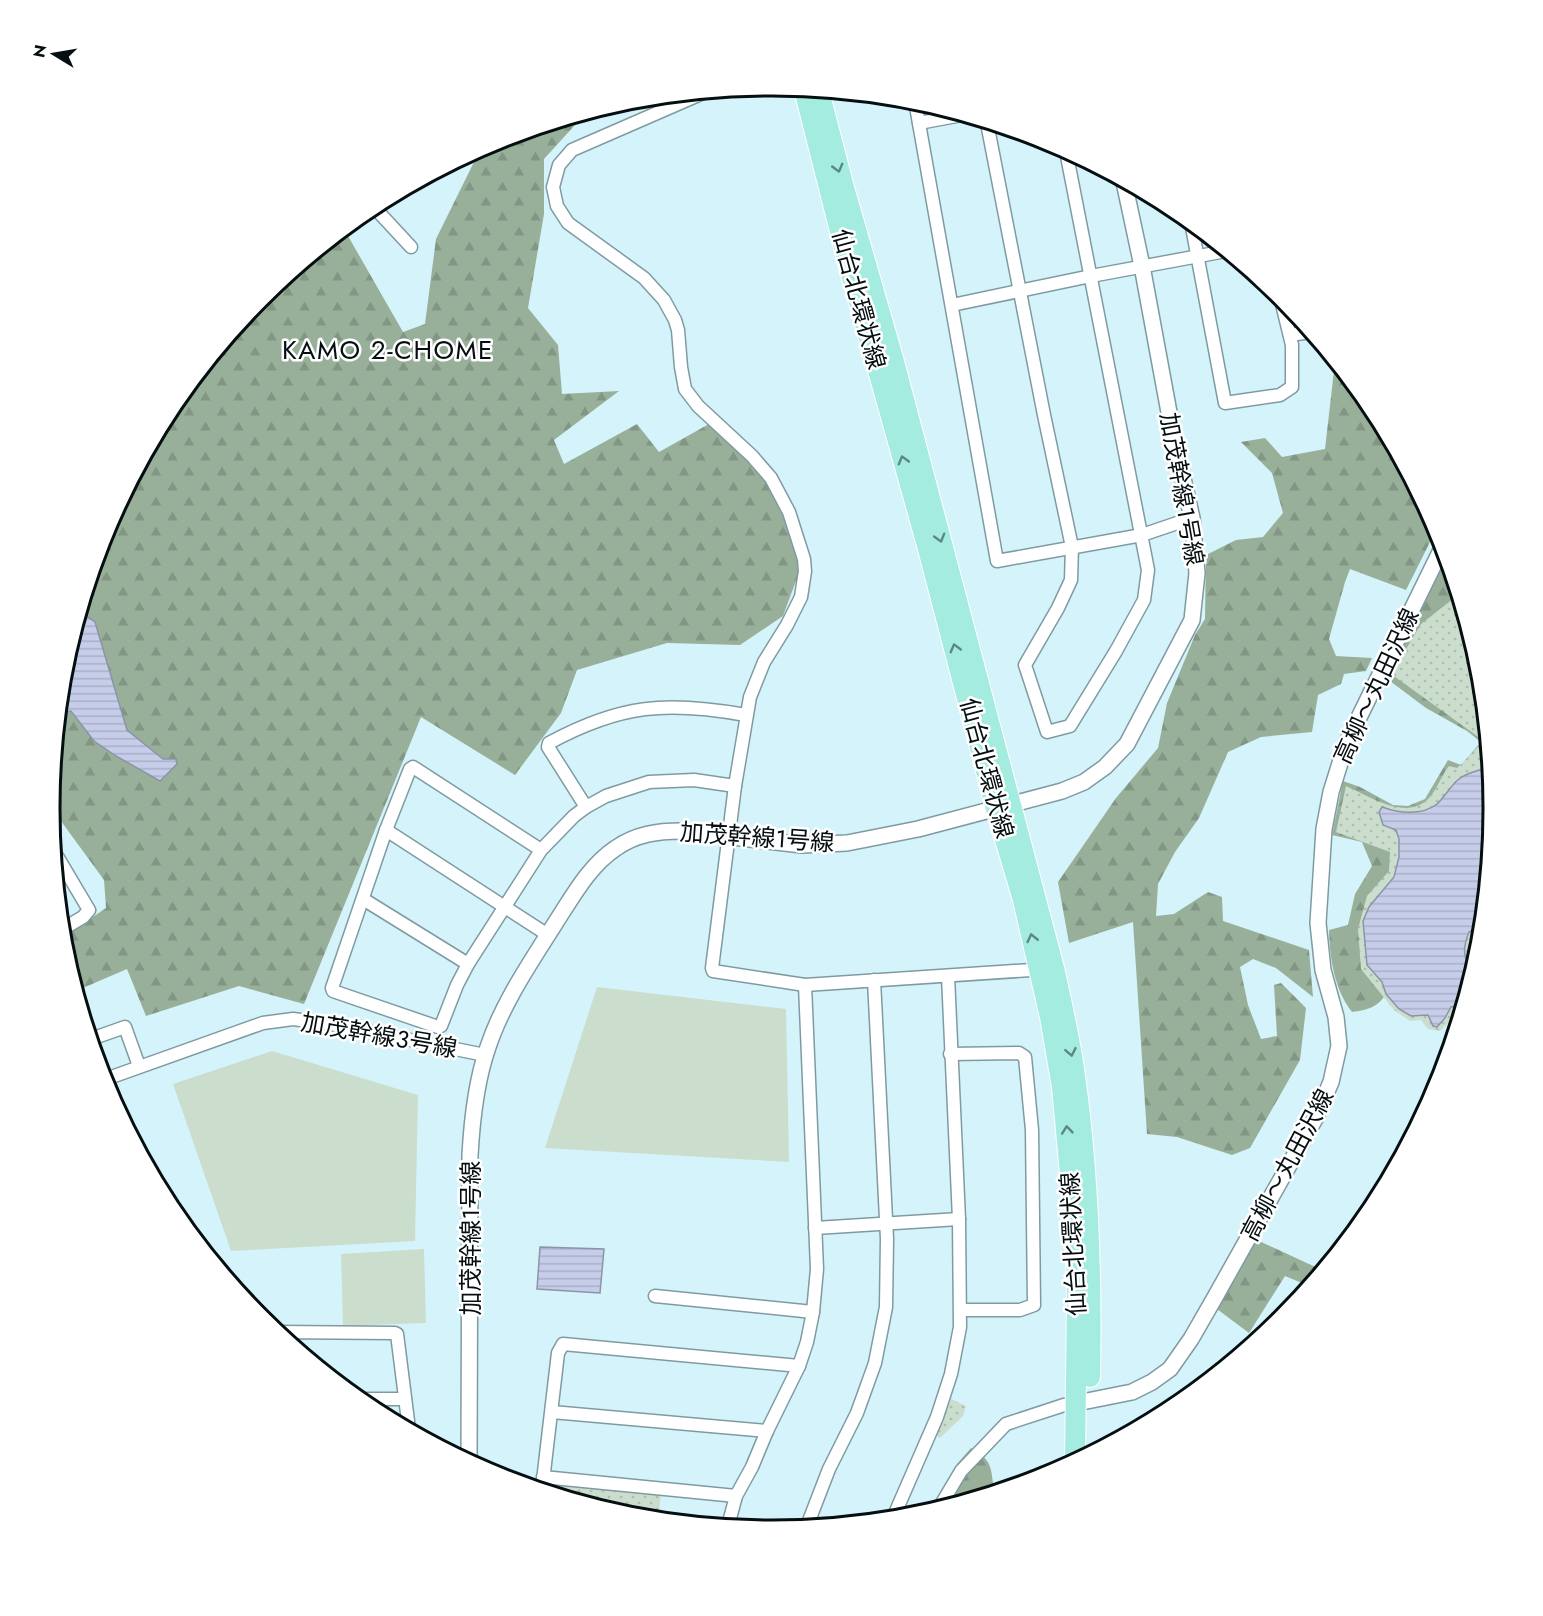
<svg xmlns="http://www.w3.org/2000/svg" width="1543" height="1616" font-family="Jost,'Noto Sans JP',sans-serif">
<defs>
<pattern id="forest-firs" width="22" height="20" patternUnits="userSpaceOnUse" patternTransform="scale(1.5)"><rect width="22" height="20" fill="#98b09a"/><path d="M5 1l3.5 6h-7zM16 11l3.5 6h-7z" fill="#829684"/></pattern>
<pattern id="park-dots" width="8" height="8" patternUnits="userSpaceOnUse" patternTransform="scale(1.5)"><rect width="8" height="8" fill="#cbdecd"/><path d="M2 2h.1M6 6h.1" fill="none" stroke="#adbdaf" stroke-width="1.8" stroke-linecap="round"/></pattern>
<pattern id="water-rules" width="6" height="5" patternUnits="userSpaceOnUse" patternTransform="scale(1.5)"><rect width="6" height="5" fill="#c6cde9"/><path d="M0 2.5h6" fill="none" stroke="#a9afc7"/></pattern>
</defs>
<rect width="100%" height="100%" fill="#d5f3fa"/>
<g fill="url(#forest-firs)">
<path d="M 585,114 L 544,159 L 544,214 L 528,308 L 558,345 L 562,394 L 619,391 L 554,440 L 564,464 L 637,424 L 659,452 L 709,424 L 759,469 L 788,526 L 800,570 L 783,616 L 740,645 L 667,643 L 577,670 L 561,713 L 515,775 L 421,717 L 304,1004 L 239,986 L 146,1016 L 127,969 L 76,991 L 63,949 L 62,938 L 106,908 L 104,880 L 50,806 L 63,667 L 105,531 L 171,407 L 261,297 L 344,229 L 403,332 L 425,324 L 436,239 L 473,164 L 500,139 Z"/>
<path d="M 1335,362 L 1372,407 L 1437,528 L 1406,590 L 1350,569 L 1345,582 L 1329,639 L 1336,656 L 1372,658 L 1366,671 L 1344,674 L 1341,684 L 1318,695 L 1312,732 L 1261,737 L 1228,752 L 1199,818 L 1175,852 L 1158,884 L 1156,916 L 1174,914 L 1208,892 L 1222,897 L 1223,921 L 1309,950 L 1313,997 L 1276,968 L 1253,959 L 1240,967 L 1248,1005 L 1261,1039 L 1277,1036 L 1274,985 L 1281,983 L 1306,1008 L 1300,1060 L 1250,1148 L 1232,1155 L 1177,1137 L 1147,1134 L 1133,922 L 1069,943 L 1058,882 L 1116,798 L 1158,748 L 1167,703 L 1195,635 L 1205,619 L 1206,555 L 1236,540 L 1263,537 L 1283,513 L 1272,473 L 1241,442 L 1265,438 L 1282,457 L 1325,449 Z"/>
<path d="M 1446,557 L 1480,667 L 1489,767 L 1396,830 L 1386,994 C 1377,1008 1367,1010 1352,1012 C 1334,989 1330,958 1329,930 L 1348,925 L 1355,894 L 1372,866 L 1362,842 L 1332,835 L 1343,781 L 1360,787 L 1393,805 L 1408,806 L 1425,799 L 1448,760 L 1461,765 L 1481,742 L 1467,731 L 1426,708 L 1386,678 Z"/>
<path d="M 1257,1240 L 1322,1270 L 1309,1286 L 1285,1276 L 1249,1333 L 1217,1309 Z"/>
<path d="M 971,1448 C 993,1460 991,1469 994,1491 L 937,1509 L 957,1464 Z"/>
</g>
<g fill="url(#park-dots)">
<path d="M 1458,595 L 1480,667 L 1493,808 L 1480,949 L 1461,1012 L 1454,1011 L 1448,1023 L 1440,1031 L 1428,1029 L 1421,1020 L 1410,1021 L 1394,1010 L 1361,969 L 1358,929 L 1367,896 L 1389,871 L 1390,852 L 1336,832 L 1346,786 C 1369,796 1407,822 1429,798 C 1438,788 1441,776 1449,766 L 1457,768 L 1484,741 L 1391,674 L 1421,624 Z"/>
<path d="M 951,1399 L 966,1406 L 963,1416 L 940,1438 L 937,1436 Z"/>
<path d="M 551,1483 L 661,1495 L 658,1519 L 630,1516 L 550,1492 Z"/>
</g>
<g fill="#cbdecd">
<path d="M 597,987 L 786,1009 L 789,1162 L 545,1148 Z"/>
<path d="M 272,1051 L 418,1095 L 415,1241 L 231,1251 L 173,1084 Z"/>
<path d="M 424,1249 L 426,1323 L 343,1326 L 341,1254 Z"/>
</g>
<g fill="url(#water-rules)" stroke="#8c94a8" stroke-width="1.5">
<path d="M 84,600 L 82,613 L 95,622 L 127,730 L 163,759 L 176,759 L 177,764 L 160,781 L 116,756 L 94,741 L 71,711 L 59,713 L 63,667 Z"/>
<path d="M 1489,767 L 1493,808 L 1481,933 L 1473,930 L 1469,932 C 1463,947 1462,958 1473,970 L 1462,1005 L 1451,1007 L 1445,1018 L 1437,1027 L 1433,1026 L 1428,1015 L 1411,1016 L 1399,1009 L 1386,994 L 1382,982 L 1367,965 L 1363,921 L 1369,907 L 1394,877 L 1399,857 L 1399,839 L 1396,830 L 1383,825 L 1379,812 L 1382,807 C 1398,813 1422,816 1437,804 C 1445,797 1450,786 1459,779 C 1468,772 1479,771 1489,767 Z"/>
<path d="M 540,1247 L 604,1249 L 600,1293 L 537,1289 Z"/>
</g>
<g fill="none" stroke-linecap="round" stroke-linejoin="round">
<defs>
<g id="minor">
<path d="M 703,93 L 572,150 L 559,165 L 553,187 L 557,206 L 568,223 L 644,278 L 664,300 L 675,320 L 678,330 L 681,367 L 685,389 L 698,406 L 752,456 L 771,478 L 789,512 L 804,559 L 805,571 L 801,597 L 787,625 L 764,662 L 750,697 L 735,786 L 712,968 L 713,971 L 805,985 L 1046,969"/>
<path d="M 915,101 L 997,561 L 1142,535 L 1192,518"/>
<path d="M 919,123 L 962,115"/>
<path d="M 987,123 L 1044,415 L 1072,547 L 1071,580 L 1058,608 L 1025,665 L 1047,732 L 1070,726 L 1116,651 L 1144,600 L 1148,570 L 1066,151"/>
<path d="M 373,206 L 411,247"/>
<path d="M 1191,222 L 1225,403 L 1280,395 L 1292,387 L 1292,345 L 1280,296"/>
<path d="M 952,305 L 1091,276 L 1226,251"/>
<path d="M 1290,335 L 1311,332"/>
<path d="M 586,807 L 548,747 L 549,743 C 621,704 667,701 746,715"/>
<path d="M 386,830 L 548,935"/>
<path d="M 541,850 L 413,767 L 410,769 L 386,830 L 332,988 L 333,991 L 438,1027 L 441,1026 L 457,985 L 468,964 L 541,850 L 574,816 L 586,807 L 606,796 L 649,782 L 694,780 L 735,786"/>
<path d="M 54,851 L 89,910 L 83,917 L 61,930"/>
<path d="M 363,899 L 468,964"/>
<path d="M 91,1039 L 125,1027 L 139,1066"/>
<path d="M 950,1054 L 1019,1053 L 1025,1057 L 1032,1130 L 1034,1305 L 1020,1310 L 961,1310"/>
<path d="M 103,1080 L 263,1023 L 293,1019 L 331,1024 L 485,1055"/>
<path d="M 815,1228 L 959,1219"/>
<path d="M 655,1296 L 813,1312"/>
<path d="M 277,1332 L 395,1333 L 397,1334 L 409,1429"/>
<path d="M 360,1399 L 405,1399"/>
<path d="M 552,1412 L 767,1431"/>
<path d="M 543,1477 L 736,1496"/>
<path d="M 542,1489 L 558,1353 L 563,1344 L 799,1366"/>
<path d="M 939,1508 L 961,1471 L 1006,1424 L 1064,1405 L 1077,1403"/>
<path d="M 893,1518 L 937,1417 L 951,1374 L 960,1327 L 959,1219 L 948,976"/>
<path d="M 728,1526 L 736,1496 L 752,1467 L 767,1431 L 799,1366 L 807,1342 L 813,1312 L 817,1269 L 805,985"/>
<path d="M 807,1526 L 829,1469 L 857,1413 L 875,1363 L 886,1307 L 887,1239 L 874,980"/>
</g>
<g id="tertiary">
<path d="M 1077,1403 L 1132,1392 L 1152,1382 L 1170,1369 L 1191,1339 L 1214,1299 L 1316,1117 L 1331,1082 L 1339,1046 L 1336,1017 L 1323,970 L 1318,923 L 1324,829 L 1331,792 L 1346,744 L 1443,546"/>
<path d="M 469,1461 L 470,1155 C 472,1119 476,1081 488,1047 C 503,1002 531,962 556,922 C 573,896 589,866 616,848 C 636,834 658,831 681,831 L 802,845 L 847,843 L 918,829 L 1062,791 L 1084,782 L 1105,767 L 1127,744 L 1192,620 L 1197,573 L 1192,518 L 1173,434 L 1142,266 L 1124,182"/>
</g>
<g id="primary">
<path d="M 804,89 L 848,263 L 928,549 L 996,809 L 1023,900 L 1050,1017 L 1062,1087 L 1075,1228 L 1077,1297 L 1075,1461"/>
<path d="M 819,91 L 843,184 L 893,358 L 1054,968 C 1061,999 1068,1031 1073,1062 C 1089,1167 1092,1272 1090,1377"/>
</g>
</defs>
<use href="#minor" stroke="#7f9ba1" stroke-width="15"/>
<use href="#tertiary" stroke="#7f9ba1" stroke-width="18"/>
<use href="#primary" stroke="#fff" stroke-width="22"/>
<use href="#minor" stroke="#fff" stroke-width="12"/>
<use href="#tertiary" stroke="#fff" stroke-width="15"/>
<use href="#primary" stroke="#a4ece0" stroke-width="20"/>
</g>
<defs><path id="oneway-chevron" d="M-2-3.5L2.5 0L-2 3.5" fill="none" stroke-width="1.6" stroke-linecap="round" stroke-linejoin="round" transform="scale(1.5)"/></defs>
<g stroke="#5c8882">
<use href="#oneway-chevron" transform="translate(838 168) rotate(75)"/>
<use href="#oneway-chevron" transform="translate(903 460) rotate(-106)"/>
<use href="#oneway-chevron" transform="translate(940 538) rotate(74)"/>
<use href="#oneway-chevron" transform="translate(955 648) rotate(-105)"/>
<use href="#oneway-chevron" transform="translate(1032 938) rotate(-103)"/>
<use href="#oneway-chevron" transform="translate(1071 1052) rotate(79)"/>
<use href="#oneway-chevron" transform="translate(1067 1130) rotate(-96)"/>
</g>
<g text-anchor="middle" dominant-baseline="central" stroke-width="5" stroke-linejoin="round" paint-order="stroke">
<g font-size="24" fill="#050e10" stroke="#fff">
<text transform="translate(859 299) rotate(75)">仙台北環状線</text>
<text transform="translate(1182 489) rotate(80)">加茂幹線1号線</text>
<text transform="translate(1376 686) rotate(-65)">高柳～丸田沢線</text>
<text transform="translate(987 768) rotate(75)">仙台北環状線</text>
<text transform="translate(757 837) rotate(4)">加茂幹線1号線</text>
<text transform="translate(379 1035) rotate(10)">加茂幹線３号線</text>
<text transform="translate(1287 1165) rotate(-62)">高柳～丸田沢線</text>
<text transform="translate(470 1238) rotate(-90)">加茂幹線1号線</text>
<text transform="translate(1073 1244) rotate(-93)">仙台北環状線</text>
</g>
<g font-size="26" letter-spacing="1.5" fill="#050e10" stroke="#fff">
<text x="388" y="350">KAMO 2-CHOME</text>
</g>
</g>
<path d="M0 0H1543V1616H0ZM771 96H772A711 711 0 0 1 1483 807V809A711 711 0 0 1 772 1520H771A711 711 0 0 1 60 809V807A711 711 0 0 1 771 96Z" fill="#fff" fill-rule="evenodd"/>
<path fill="none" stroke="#050e10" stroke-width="3" d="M771 96H772A711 711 0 0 1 1483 807V809A711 711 0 0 1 772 1520H771A711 711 0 0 1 60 809V807A711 711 0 0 1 771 96Z"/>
<g transform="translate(54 54) rotate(281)" stroke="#ffffff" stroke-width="4.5" paint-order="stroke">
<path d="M0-4.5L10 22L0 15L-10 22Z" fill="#050e10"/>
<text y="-9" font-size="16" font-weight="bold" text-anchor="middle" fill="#050e10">N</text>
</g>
</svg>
